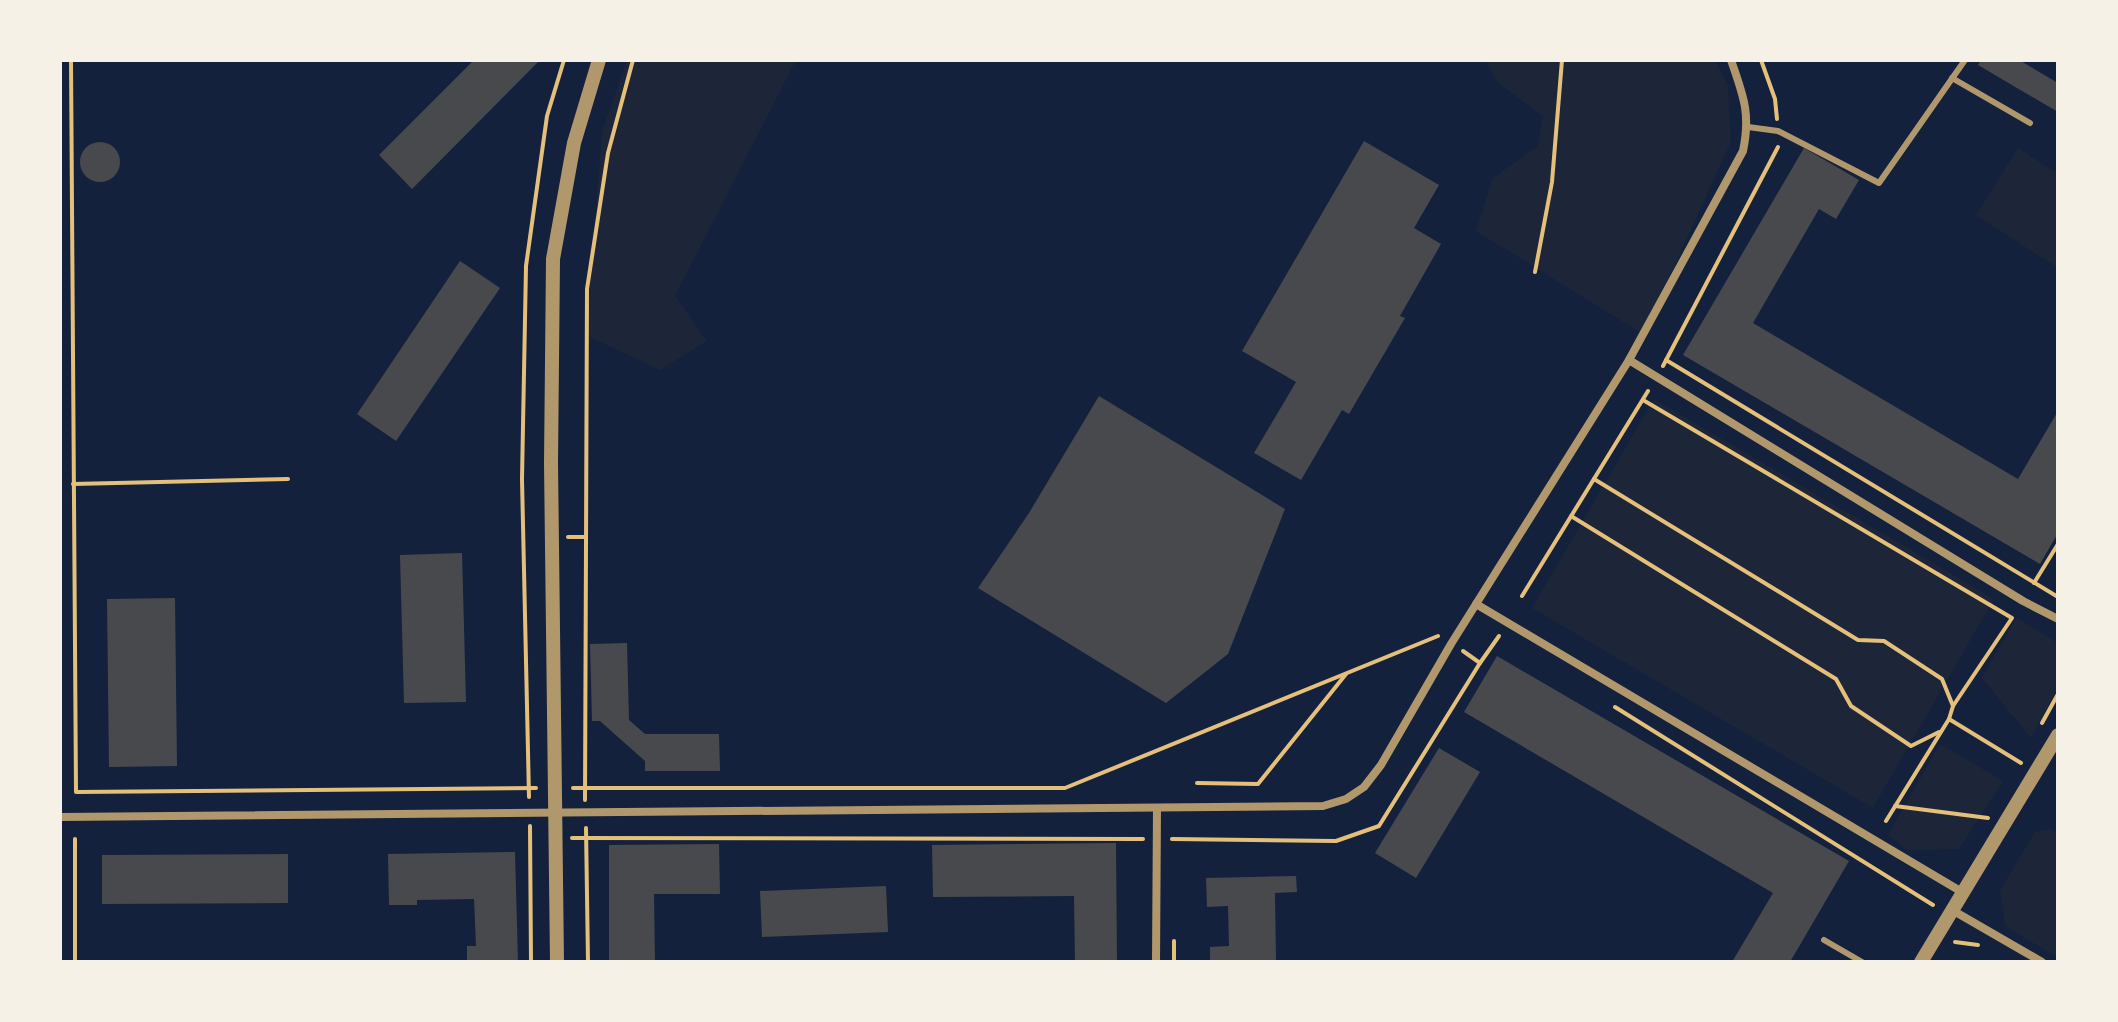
<svg xmlns="http://www.w3.org/2000/svg" width="2118" height="1022" font-family="'Golos Text',sans-serif">
<rect width="100%" height="100%" fill="#14213d"/>
<g fill="#1d2539">
<path d="M 627,60 L 796,60 L 675,296 L 707,341 L 660,370 L 586,335 L 602,132 Z"/>
<path d="M 1486,60 L 1715,60 L 1728,86 L 1731,142 L 1643,334 L 1476,231 L 1493,178 L 1538,146 L 1543,116 L 1497,82 Z"/>
<path d="M 2018,148 L 2058,174 L 2058,268 L 1976,215 Z"/>
<path d="M 1654,399 L 1994,599 L 1873,808 L 1532,608 Z"/>
<path d="M 2016,618 L 2058,643 L 2058,687 L 2031,738 L 1982,678 Z"/>
<path d="M 1940,744 L 2003,781 L 1959,849 L 1907,850 L 1888,835 Z"/>
<path d="M 2050,829 L 2058,833 L 2058,958 L 2005,926 L 2000,890 L 2035,832 Z"/>
</g>
<g fill="#48494c">
<path d="M 474,60 L 540,60 L 412,189 L 379,155 Z"/>
<path d="M 1981,60 L 2019,60 L 2058,83 L 2058,112 L 1978,65 Z"/>
<path d="M 1364,141 L 1439,185 L 1414,228 L 1441,244 L 1400,316 L 1405,318 L 1349,414 L 1342,410 L 1301,480 L 1254,453 L 1296,382 L 1242,351 Z"/>
<circle cx="100" cy="162" r="20"/>
<path d="M 1804,148 L 1859,180 L 1836,219 L 1819,209 L 1753,323 L 2018,479 L 2058,411 L 2058,533 L 2040,564 L 1683,355 Z"/>
<path d="M 460,261 L 500,288 L 396,441 L 357,414 Z"/>
<path d="M 1099,396 L 1285,509 L 1228,654 L 1166,703 L 978,588 L 1029,513 Z"/>
<path d="M 462,553 L 466,702 L 404,703 L 400,555 Z"/>
<path d="M 175,598 L 177,766 L 109,767 L 107,599 Z"/>
<path d="M 627,643 L 629,720 L 645,734 L 719,734 L 720,771 L 645,771 L 645,761 L 600,721 L 592,721 L 590,644 Z"/>
<path d="M 1497,656 L 1849,861 L 1790,962 L 1732,962 L 1773,893 L 1464,712 Z"/>
<path d="M 1439,748 L 1480,772 L 1416,878 L 1375,853 Z"/>
<path d="M 1116,843 L 1117,962 L 1075,962 L 1074,896 L 933,897 L 932,845 Z"/>
<path d="M 719,844 L 720,894 L 654,894 L 655,962 L 609,962 L 609,845 Z"/>
<path d="M 515,852 L 518,962 L 467,962 L 467,946 L 476,946 L 474,899 L 417,900 L 417,905 L 389,905 L 388,854 Z"/>
<path d="M 288,854 L 288,903 L 102,904 L 102,855 Z"/>
<path d="M 1296,876 L 1297,892 L 1275,893 L 1276,962 L 1210,962 L 1210,947 L 1229,946 L 1228,906 L 1207,907 L 1206,878 Z"/>
<path d="M 886,886 L 888,932 L 762,937 L 760,891 Z"/>
</g>
<g fill="none" stroke-linecap="round" stroke-linejoin="round">
<g stroke="#e5c07b" stroke-width="4">
<path d="M 71,60 L 76,792 L 536,788"/>
<path d="M 1761,60 L 1775,99 L 1777,119"/>
<path d="M 1535,272 L 1552,182 L 1562,60"/>
<path d="M 1666,360 L 2058,597"/>
<path d="M 1663,366 L 1778,147"/>
<path d="M 1643,400 L 2012,618 L 1953,706 L 1949,719 L 1886,821"/>
<path d="M 1594,479 L 1858,640 L 1884,641 L 1942,679 L 1953,706"/>
<path d="M 73,484 L 288,479"/>
<path d="M 1571,516 L 1836,679 L 1851,706 L 1911,746 L 1939,732"/>
<path d="M 568,537 L 586,537"/>
<path d="M 2034,583 L 2058,544"/>
<path d="M 1522,596 L 1648,391"/>
<path d="M 1463,651 L 1480,663 L 1499,636"/>
<path d="M 1615,707 L 1933,905"/>
<path d="M 1949,719 L 2021,763"/>
<path d="M 2042,723 L 2058,694"/>
<path d="M 1197,783 L 1258,784 L 1346,674"/>
<path d="M 573,788 L 1065,788 L 1438,636"/>
<path d="M 529,797 L 522,479 L 526,266 L 547,116 L 564,60"/>
<path d="M 585,800 L 587,289 L 608,153 L 633,60"/>
<path d="M 1895,806 L 1988,818"/>
<path d="M 530,826 L 531,962"/>
<path d="M 586,828 L 588,962"/>
<path d="M 572,838 L 1143,839"/>
<path d="M 1172,839 L 1336,841 L 1379,826 L 1480,663"/>
<path d="M 1174,941 L 1174,962"/>
<path d="M 1955,942 L 1978,945"/>
<path d="M 75,962 L 75,839"/>
</g>
<g stroke="#b1986c" stroke-width="6">
<path d="M 1952,78 L 2030,123"/>
<path d="M 1748,127 L 1778,131 L 1879,183 L 1965,60"/>
<path d="M 1824,940 L 1862,962"/>
</g>
<g stroke="#b1986c" stroke-width="8">
<path d="M 1629,360 L 2023,601 L 2058,619"/>
<path d="M 1476,604 L 1962,892"/>
<path d="M 60,817 L 1323,806 L 1346,799 L 1364,787 L 1381,765 L 1451,644 L 1629,360 L 1743,151 C 1751,113 1743,95 1731,60"/>
<path d="M 1952,910 L 2042,962"/>
<path d="M 1156,962 L 1157,808"/>
</g>
<g stroke="#b1986c" stroke-width="14">
<path d="M 557,962 L 551,463 L 553,259 L 574,143 L 599,60"/>
<path d="M 1921,962 L 2058,735"/>
</g>
</g>
<rect width="2118" height="1022" fill="none" stroke="#f6f1e7" stroke-width="124"/>
</svg>
